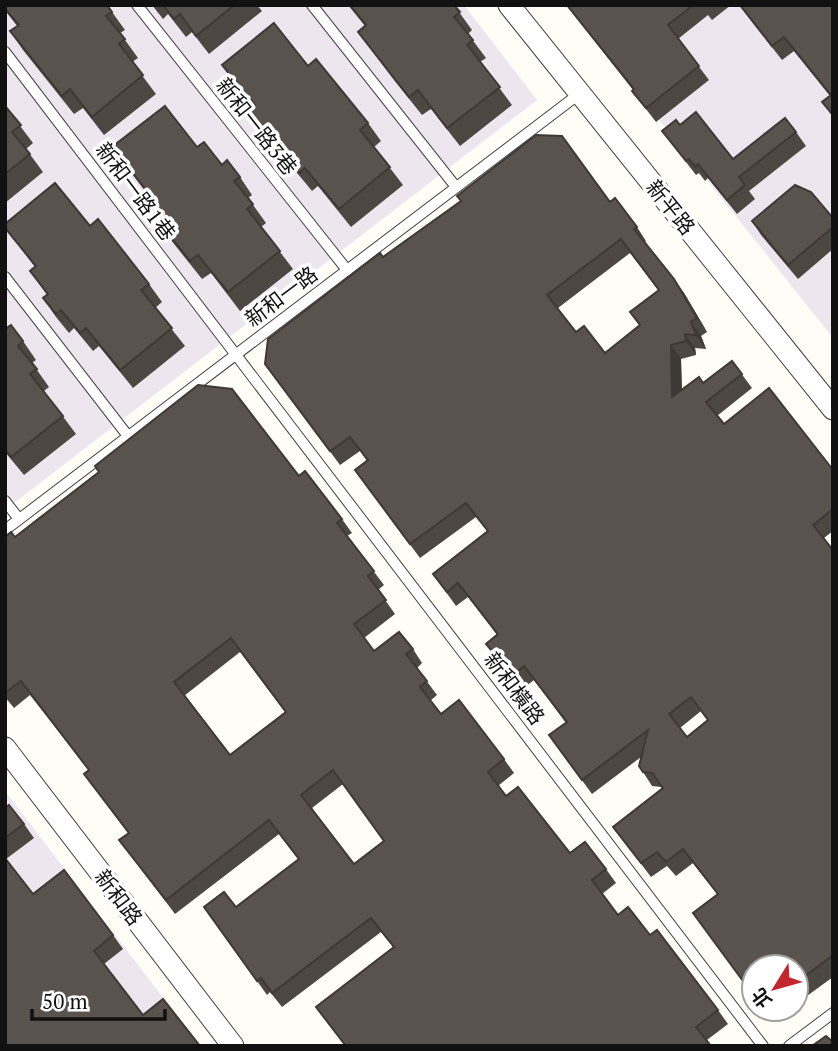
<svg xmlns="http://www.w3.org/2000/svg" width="838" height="1051" font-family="'PT Serif','Noto Sans TC',serif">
<rect width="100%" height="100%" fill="#fffdf5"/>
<g fill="#eee6ef">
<path d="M 20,5 L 464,5 L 537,100 L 5,510 L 5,16 Z"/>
<path d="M 567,5 L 833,5 L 833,338 Z"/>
<path d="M 5,791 L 200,1046 L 5,1046 Z"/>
</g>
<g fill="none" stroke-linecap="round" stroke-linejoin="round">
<defs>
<g id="lane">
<path d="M 137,5 L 347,270"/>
<path d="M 312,5 L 456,187"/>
<path d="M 5,52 L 763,1046"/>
<path d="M 5,277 L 128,436"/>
<path d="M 5,501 L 19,519"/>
<path d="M 5,530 L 579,94"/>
<path d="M 789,1046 L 833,1013"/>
</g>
<g id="street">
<path d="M 509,5 L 833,409"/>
<path d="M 5,748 L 233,1046"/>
</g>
</defs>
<use href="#lane" stroke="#444" stroke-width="12"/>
<use href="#street" stroke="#444" stroke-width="23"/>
<use href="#lane" stroke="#fff" stroke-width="10"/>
<use href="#street" stroke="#fff" stroke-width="21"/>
</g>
<g fill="#4d4742" fill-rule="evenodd">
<path d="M 5,5 L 107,5 L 125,30 L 120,33 L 138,58 L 132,62 L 156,94 L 104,135 L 83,108 L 74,114 L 23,50 L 10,31 L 17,26 L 5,10 Z"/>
<path d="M 152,5 L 257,5 L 262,11 L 209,54 L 192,32 L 186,37 L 168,14 L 163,19 Z"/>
<path d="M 348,5 L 454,5 L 472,30 L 468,34 L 486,58 L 480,62 L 512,105 L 460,146 L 431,109 L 422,115 L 394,80 L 358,32 L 365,26 Z"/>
<path d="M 566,5 L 731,5 L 712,20 L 708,15 L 678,39 L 709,80 L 656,122 L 632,91 L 633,90 Z"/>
<path d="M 739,5 L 833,5 L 833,117 L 822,102 L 830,96 L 794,51 L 782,60 Z"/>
<path d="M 222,65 L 308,66 L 368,123 L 381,141 L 374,147 L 403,185 L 351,227 L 318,186 L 312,191 L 293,168 L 287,172 L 274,156 L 262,138 L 266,135 L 248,111 L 253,106 L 234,83 Z"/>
<path d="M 5,106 L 33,143 L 26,149 L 43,172 L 5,203 Z"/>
<path d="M 680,125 L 733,159 L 796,132 L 806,146 L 749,191 L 755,199 L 737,214 L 708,178 L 705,181 L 699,173 L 696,175 L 662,131 Z"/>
<path d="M 112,147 L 197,147 L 240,177 L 252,195 L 248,198 L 266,223 L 261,227 L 293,269 L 240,311 L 211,273 L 202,279 L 151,215 L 138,197 L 145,191 Z"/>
<path d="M 610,202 L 637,227 L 646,241 L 645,242 L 684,293 L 707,332 L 701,336 L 706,349 L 695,348 L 696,355 L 681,359 L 682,390 L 703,383 L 732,361 L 752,388 L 717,416 L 724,424 L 833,470 L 833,531 L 824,538 L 833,550 L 833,977 L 796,1004 L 796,967 L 717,894 L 693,863 L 676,876 L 667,866 L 651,877 L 613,827 L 663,789 L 661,787 L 652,786 L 643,772 L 641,757 L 592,794 L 549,735 L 566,723 L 534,680 L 521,690 L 486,644 L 497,635 L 468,597 L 456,606 L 433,574 L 487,531 L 476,517 L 420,558 L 365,484 L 367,461 L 360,451 L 340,465 L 265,364 L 383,257 ZM 630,253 L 659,291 L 630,312 L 640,326 L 605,353 L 576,332 L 558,308 ZM 701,711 L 708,721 L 687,737 L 680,728 Z"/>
<path d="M 833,218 L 833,249 L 798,279 L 761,235 L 752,221 Z"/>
<path d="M 90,226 L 149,284 L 162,302 L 155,308 L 185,346 L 133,388 L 99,346 L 93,351 L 74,328 L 69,333 L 56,317 L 43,298 L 47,295 L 30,271 L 35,267 L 5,228 Z"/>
<path d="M 5,329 L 23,341 L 36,360 L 32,363 L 49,387 L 44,391 L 76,434 L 24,475 L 5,452 Z"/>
<path d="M 299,476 L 342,519 L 352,533 L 347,536 L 384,585 L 378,590 L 395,614 L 364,638 L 374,651 L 413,649 L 422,663 L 417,668 L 437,695 L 430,701 L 441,714 L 504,759 L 514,773 L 498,786 L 506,796 L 570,853 L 606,869 L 616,883 L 602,894 L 618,915 L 650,935 L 718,1010 L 728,1024 L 707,1040 L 711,1046 L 345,1046 L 316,1007 L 393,947 L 381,932 L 282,1007 L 270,992 L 267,995 L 204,907 L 236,907 L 298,859 L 279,834 L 175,914 L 119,840 L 128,833 L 84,774 L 89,770 L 30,695 L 14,708 L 5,697 L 5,537 L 15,537 ZM 240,652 L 285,712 L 230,755 L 184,696 ZM 343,784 L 384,841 L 354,864 L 312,808 Z"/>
<path d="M 5,808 L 24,824 L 34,838 L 6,859 L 33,894 L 113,935 L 123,949 L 104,964 L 143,1015 L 5,1046 Z"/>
<path d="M 763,1009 L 789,1009 L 779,1017 L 768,1016 Z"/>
</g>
<g fill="#3f3936">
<path d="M 674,279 L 684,293 L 707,332 L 697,318 Z"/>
<path d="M 691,322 L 701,336 L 706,349 L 696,335 Z"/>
<path d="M 685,334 L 695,348 L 696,355 L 686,341 Z"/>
<path d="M 671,345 L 681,359 L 682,411 L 672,397 Z"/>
</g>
<g fill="#5a524d" stroke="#3f3936" stroke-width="2" fill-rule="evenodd">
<path d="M 5,5 L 107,5 L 112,12 L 106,16 L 125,39 L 119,44 L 143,75 L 92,117 L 70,89 L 62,96 L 10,31 L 19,25 L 5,9 Z"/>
<path d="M 163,5 L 234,5 L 196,36 L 180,14 L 174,19 Z"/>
<path d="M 350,5 L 454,5 L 460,12 L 454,17 L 473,40 L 467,45 L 500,87 L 447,128 L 418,90 L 409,97 L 358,32 L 366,25 Z"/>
<path d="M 567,5 L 693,5 L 668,25 L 699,66 L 646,108 L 632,91 L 634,89 Z"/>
<path d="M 740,5 L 833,5 L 833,115 L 822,102 L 831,95 L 784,37 L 772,46 Z"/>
<path d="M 274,23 L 308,66 L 316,59 L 368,123 L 360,130 L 390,167 L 339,209 L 305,168 L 299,173 L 280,149 L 275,154 L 262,138 L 267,134 L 248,111 L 255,105 L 222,65 Z"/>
<path d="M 5,106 L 21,125 L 12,132 L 30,154 L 5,174 Z"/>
<path d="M 165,106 L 197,147 L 204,142 L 222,165 L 227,160 L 240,177 L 234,181 L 253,204 L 247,209 L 280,251 L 228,292 L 198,255 L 190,261 L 154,216 L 138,197 L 146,190 L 112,147 Z"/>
<path d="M 696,112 L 733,159 L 785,118 L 796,132 L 739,177 L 745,185 L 727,200 L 698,164 L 696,167 L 689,159 L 686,161 L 662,131 L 676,120 L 680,125 Z"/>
<path d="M 536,135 L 562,136 L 610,202 L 615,198 L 637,227 L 634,229 L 674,279 L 697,318 L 691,322 L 696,335 L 685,334 L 686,341 L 671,345 L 672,397 L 699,377 L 703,383 L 732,361 L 742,374 L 706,402 L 724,424 L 769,388 L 833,470 L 833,509 L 813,525 L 833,550 L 833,955 L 796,983 L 796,967 L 754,967 L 754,996 L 693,913 L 718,894 L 683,849 L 666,862 L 657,852 L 641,863 L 613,827 L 663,788 L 652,773 L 643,772 L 639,766 L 648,730 L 582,780 L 549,735 L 567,722 L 524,666 L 512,676 L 486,644 L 498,634 L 458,583 L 447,592 L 433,574 L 488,531 L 466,503 L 410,544 L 355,470 L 368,460 L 350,437 L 330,451 L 265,364 L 268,339 L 380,253 L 383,257 L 461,201 L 457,196 ZM 621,239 L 659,290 L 630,312 L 640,325 L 605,353 L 584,326 L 576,332 L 547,295 ZM 691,697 L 708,720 L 687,737 L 669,714 Z"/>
<path d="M 55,183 L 90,226 L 98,219 L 149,284 L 141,290 L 172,328 L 120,370 L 86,328 L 80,333 L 61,310 L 56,314 L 43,298 L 48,294 L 30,271 L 36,266 L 5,228 L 5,224 Z"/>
<path d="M 795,185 L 811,192 L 833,218 L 833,227 L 788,265 L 752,221 Z"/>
<path d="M 11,325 L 23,341 L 18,346 L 37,369 L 30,374 L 63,416 L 11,457 L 5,450 L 5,329 Z"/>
<path d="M 198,385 L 232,389 L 299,476 L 305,471 L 342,519 L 337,523 L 374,571 L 368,576 L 386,600 L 354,624 L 374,651 L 399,632 L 413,649 L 406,654 L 427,681 L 420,687 L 441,714 L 459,700 L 504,759 L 488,772 L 506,796 L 518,787 L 570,853 L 585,842 L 606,869 L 592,880 L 618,915 L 628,907 L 650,935 L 657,930 L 718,1010 L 696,1027 L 711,1046 L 346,1046 L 316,1007 L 394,947 L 371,918 L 272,993 L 261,978 L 257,981 L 204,907 L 224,892 L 236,907 L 299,859 L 269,820 L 166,900 L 119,840 L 129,833 L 84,774 L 89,770 L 21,681 L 5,693 L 5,537 L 11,532 L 15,537 L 99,472 L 95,466 ZM 231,638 L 286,712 L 230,755 L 174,682 ZM 333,770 L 384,841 L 354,864 L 301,795 Z"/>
<path d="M 9,805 L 24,824 L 5,838 L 5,808 Z"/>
<path d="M 5,858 L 33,894 L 64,870 L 113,935 L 94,951 L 143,1015 L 163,999 L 200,1046 L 5,1046 Z"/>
<path d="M 826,1036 L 833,1042 L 833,1046 L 812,1046 Z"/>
</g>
<g text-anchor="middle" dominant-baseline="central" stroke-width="7" stroke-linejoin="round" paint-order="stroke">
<g font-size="21" fill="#111" stroke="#fff">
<text transform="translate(257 126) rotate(52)">新和一路3巷</text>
<text transform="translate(136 191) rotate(53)">新和一路1巷</text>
<text transform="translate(671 207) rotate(51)">新平路</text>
<text transform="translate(281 296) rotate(-37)">新和一路</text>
<text transform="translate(515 688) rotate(53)">新和橫路</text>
<text transform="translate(119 897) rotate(53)">新和路</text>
</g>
</g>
<rect width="838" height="1051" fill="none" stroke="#111111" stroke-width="14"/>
<g transform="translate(775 988) rotate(233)"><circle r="33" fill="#ffffff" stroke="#a0a0a0" stroke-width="2"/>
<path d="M0-5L12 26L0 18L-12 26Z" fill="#c4262e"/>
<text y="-10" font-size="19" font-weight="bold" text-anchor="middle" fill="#111111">北</text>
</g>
<path d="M32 1009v10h133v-10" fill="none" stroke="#111111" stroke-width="3.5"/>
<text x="42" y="1009" font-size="21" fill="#111111" stroke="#ffffff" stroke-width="5" paint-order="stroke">50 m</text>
</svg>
